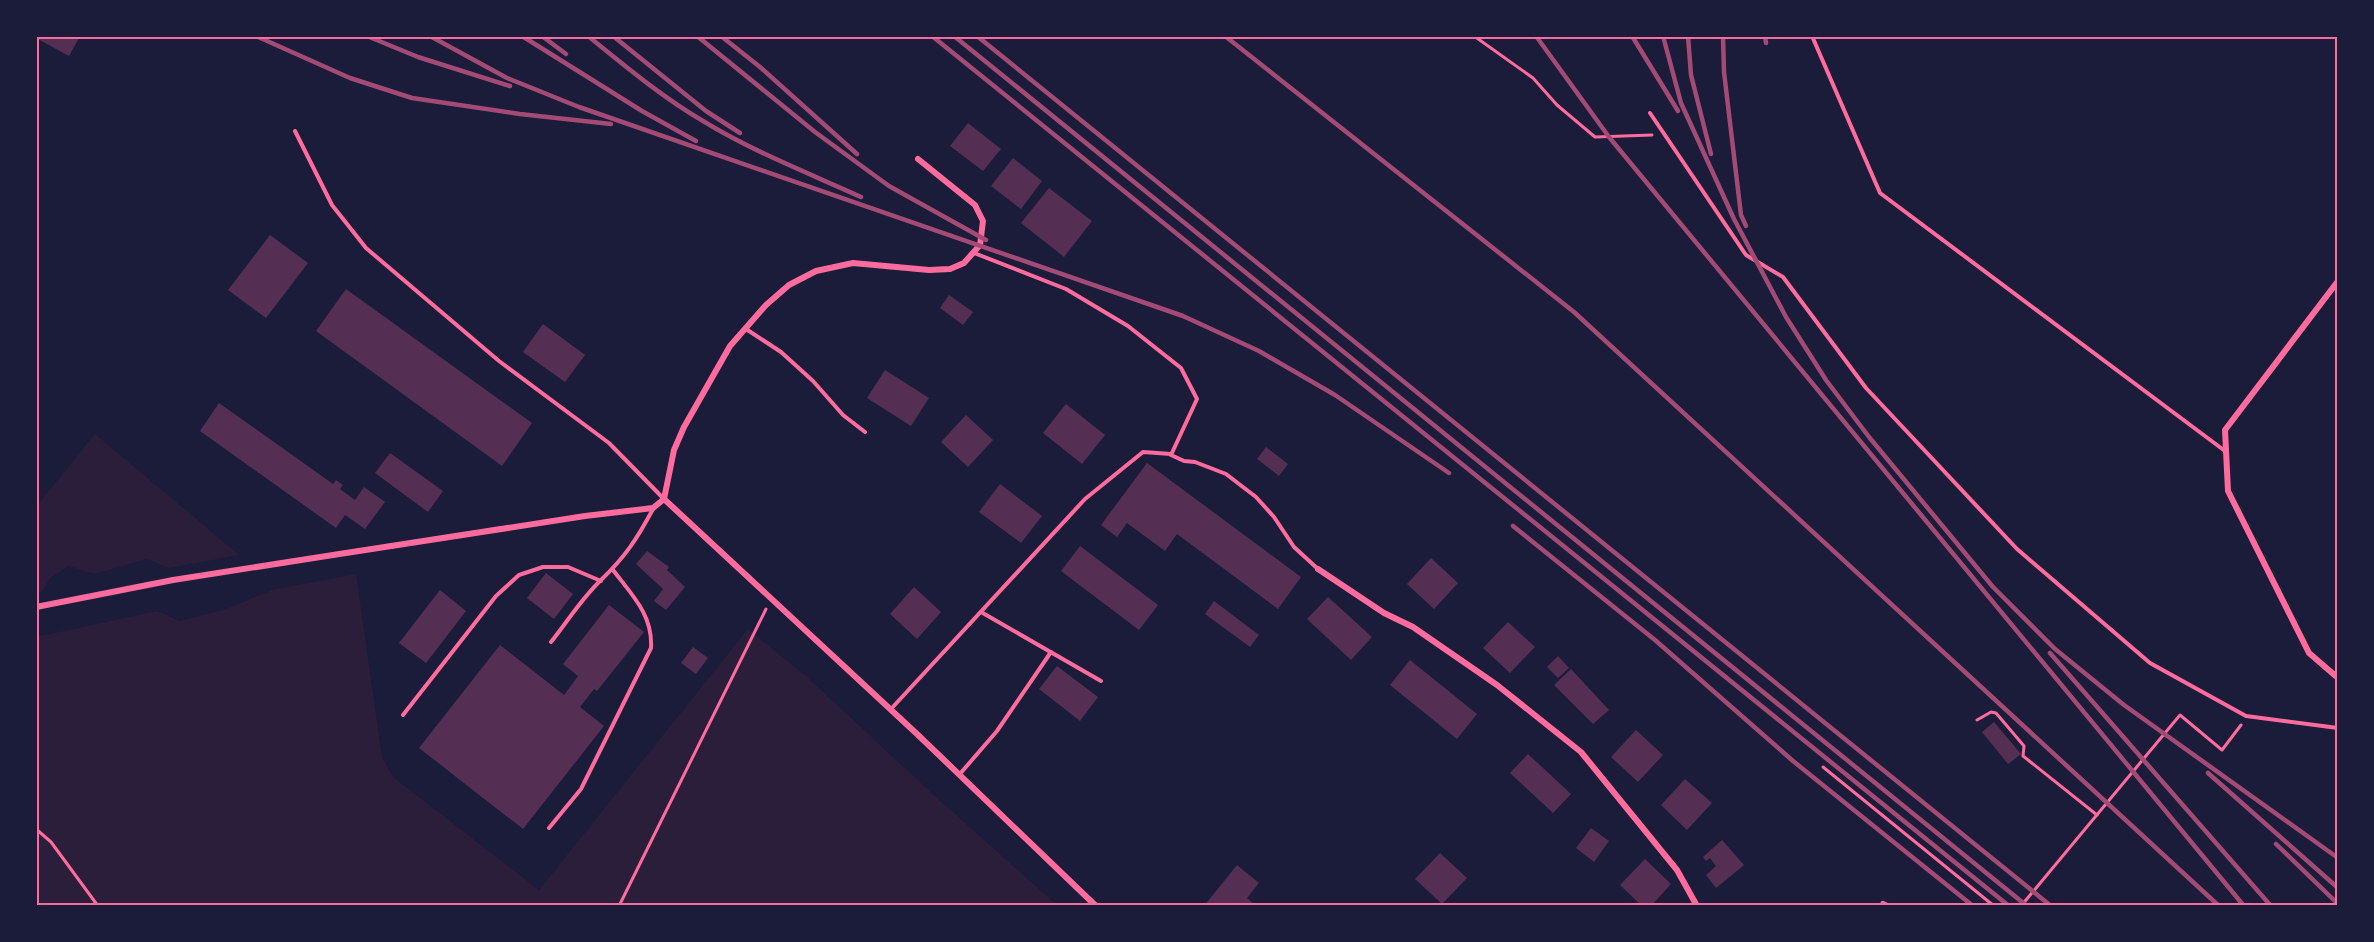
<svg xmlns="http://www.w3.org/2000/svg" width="2374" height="942" font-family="'Source Sans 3',sans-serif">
<rect width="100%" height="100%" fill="#1b1b3a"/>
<g fill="#2a1e3b">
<path d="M 95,434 L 239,555 L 169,568 L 147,559 L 94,574 L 69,566 L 50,578 L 41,593 L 36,594 L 36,507 Z"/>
<path d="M 356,574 L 382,757 L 393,777 L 539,890 L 748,629 L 807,677 L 936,797 L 1058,906 L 36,906 L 36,637 L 157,611 L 180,621 L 226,609 L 272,590 Z"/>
</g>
<g fill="#542f53">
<path d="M 36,36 L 80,36 L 69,56 L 36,38 Z"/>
<path d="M 968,123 L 1001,149 L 983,171 L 950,146 Z"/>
<path d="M 1013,158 L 1042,181 L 1021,209 L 991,186 Z"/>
<path d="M 1049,188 L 1092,221 L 1064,257 L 1021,223 Z"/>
<path d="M 270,235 L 308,263 L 266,318 L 228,290 Z"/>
<path d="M 346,289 L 532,423 L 502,466 L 316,331 Z"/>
<path d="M 949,295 L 973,312 L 963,325 L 940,308 Z"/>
<path d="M 543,324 L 585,355 L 565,382 L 523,352 Z"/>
<path d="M 885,370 L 929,398 L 911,426 L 867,398 Z"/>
<path d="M 219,403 L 333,484 L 336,480 L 343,485 L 340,489 L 355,500 L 364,487 L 385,502 L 365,529 L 345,515 L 336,528 L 200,431 Z"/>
<path d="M 1066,404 L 1105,435 L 1082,464 L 1043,433 Z"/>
<path d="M 966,415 L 993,440 L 968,467 L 941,442 Z"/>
<path d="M 1266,447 L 1288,464 L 1279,476 L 1257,459 Z"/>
<path d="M 390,453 L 443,491 L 428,512 L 375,473 Z"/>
<path d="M 1147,463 L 1301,577 L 1278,609 L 1177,534 L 1165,551 L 1127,523 L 1117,537 L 1101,525 Z"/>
<path d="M 1000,484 L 1042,516 L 1021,543 L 979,512 Z"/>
<path d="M 1080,546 L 1158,605 L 1139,630 L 1061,571 Z"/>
<path d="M 647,551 L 669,567 L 667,570 L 685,587 L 666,610 L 654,601 L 663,589 L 636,564 Z"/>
<path d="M 1431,558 L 1458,583 L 1434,609 L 1407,584 Z"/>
<path d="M 546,573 L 573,594 L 554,619 L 527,598 Z"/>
<path d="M 914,587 L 941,612 L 917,639 L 890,614 Z"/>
<path d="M 440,590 L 466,611 L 426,663 L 399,643 Z"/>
<path d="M 1328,597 L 1372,637 L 1351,660 L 1307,619 Z"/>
<path d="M 1214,601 L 1259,635 L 1250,647 L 1205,614 Z"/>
<path d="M 609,605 L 644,632 L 597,691 L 594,689 L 580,707 L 604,726 L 523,829 L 419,748 L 500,645 L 564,695 L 578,676 L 563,664 Z"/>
<path d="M 1508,622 L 1535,647 L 1510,673 L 1483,648 Z"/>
<path d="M 693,647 L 708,658 L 696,674 L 681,663 Z"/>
<path d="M 1558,656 L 1569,668 L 1558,678 L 1547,667 Z"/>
<path d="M 1410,660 L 1477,714 L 1457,739 L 1390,685 Z"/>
<path d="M 1057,666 L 1098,697 L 1080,721 L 1039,689 Z"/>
<path d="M 1571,669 L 1609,710 L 1593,724 L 1554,685 Z"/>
<path d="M 1994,722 L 2021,754 L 2008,764 L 1982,732 Z"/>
<path d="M 1636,730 L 1663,755 L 1638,782 L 1611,757 Z"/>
<path d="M 1528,754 L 1571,794 L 1553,813 L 1510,773 Z"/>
<path d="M 1685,779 L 1712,803 L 1687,830 L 1661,805 Z"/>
<path d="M 1591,828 L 1609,841 L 1594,862 L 1576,848 Z"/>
<path d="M 1722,840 L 1744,865 L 1716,888 L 1706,875 L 1716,866 L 1710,858 L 1706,861 L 1703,857 Z"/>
<path d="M 1440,853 L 1467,878 L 1442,904 L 1415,879 Z"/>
<path d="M 1645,859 L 1671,884 L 1651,906 L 1642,906 L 1620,885 Z"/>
<path d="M 1237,865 L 1259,883 L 1247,898 L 1256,906 L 1204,906 Z"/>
</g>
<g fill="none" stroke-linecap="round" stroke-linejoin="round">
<g stroke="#ff6b9d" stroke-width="3">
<path d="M 1474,36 L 1533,78 L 1557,105 L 1595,137 L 1652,135"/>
<path d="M 1977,720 L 1991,712 L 1996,713 L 2024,746 L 2023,756 L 2097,815"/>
<path d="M 1823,767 L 1994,906"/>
<path d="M 36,829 L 51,842 L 98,906"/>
<path d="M 619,906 L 766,609"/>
<path d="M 2021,906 L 2180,715 L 2222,750 L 2241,725"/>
</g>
<g stroke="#ff6b9d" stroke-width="4">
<path d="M 1812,36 L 1880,193 L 2225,451"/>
<path d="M 1650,113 L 1746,255 L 1783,277 L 1866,388 L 2017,549 L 2150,663 L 2246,716 L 2338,728"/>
<path d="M 295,131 L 332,205 L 366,248 L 499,361 L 609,443 L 663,498"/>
<path d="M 974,253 L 1066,289 L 1128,326 L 1181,368 L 1197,399 L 1171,455 L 1184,461 L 1195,462 L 1226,474 L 1256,497 L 1274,517 L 1294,547 L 1318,569"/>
<path d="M 746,329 L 781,352 L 813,381 L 843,415 L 865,432"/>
<path d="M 981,612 L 1101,681"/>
<path d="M 551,642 C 567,622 582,598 601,580 C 625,557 637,539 653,509"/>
<path d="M 891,709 L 1085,499 L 1143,452 L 1171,454"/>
<path d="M 403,715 L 496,596 L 519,575 L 543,567 L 568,567 L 601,581"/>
<path d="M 959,775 L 997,731 L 1051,652"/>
<path d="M 549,828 L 581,789 L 651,648 C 653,615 632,595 613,570"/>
</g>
<g stroke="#ff6b9d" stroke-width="6">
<path d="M 2338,281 L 2225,430 L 2228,491 L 2309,653 L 2338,678"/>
<path d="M 664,499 L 917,734 L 1096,906"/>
<path d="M 664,499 L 674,450 L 684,427 L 730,346 L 766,305 L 789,285 L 816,271 L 853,263 L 929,270 L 950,269 L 964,263 L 980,245 L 983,221 L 975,205 L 918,159"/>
<path d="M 1318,569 L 1384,613 L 1413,627 L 1497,685 L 1581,752 L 1677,870 L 1697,906"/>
<path d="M 36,607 L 173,580 L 333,555 L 585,516 L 653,508 L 664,499"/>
<path d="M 1883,904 L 1887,906"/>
</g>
<g stroke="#a44b75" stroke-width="4.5">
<path d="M 256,36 L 350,78 L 412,98 L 520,114 L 611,124"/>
<path d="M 367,36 L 418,57 L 510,86"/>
<path d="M 430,36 L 507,78 L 579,107 L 1183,316 L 1259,351 L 1335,395 L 1449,473"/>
<path d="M 522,36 L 642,111 L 696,141"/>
<path d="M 542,36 L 566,54"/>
<path d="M 588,36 C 625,66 662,97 703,121 C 752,151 808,173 861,197"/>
<path d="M 613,36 L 706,111 L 740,133"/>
<path d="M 697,36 L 815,132 L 889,186 L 986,240"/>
<path d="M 721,36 L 760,67 L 857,154"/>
<path d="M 932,36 L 2009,906"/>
<path d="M 954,36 L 2027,906"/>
<path d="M 977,36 L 2051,906"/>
<path d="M 1225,36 L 1574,312 L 2219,906"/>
<path d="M 1536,36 L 1609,137 L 2244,906"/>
<path d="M 1632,36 L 1678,111"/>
<path d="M 1663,36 L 1681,103 L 1734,219 L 1786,317 L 1826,380 L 1869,437 L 1993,587 L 2055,649 L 2124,705 L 2338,858"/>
<path d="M 1688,36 L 1691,75 L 1711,154"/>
<path d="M 1723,36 L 1724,72 L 1741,215 L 1746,226"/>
<path d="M 1765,36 L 1766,43"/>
<path d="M 1513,526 L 1655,640 L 1793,761 L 1973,906"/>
<path d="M 2050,653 L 2271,906"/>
<path d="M 2208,773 L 2338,888"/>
<path d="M 2276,844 L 2338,904"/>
</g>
</g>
<rect width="2374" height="942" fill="none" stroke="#1b1b3a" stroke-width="75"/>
<rect x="38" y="38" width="2298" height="866" fill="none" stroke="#ff6b9d" stroke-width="2"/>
</svg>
